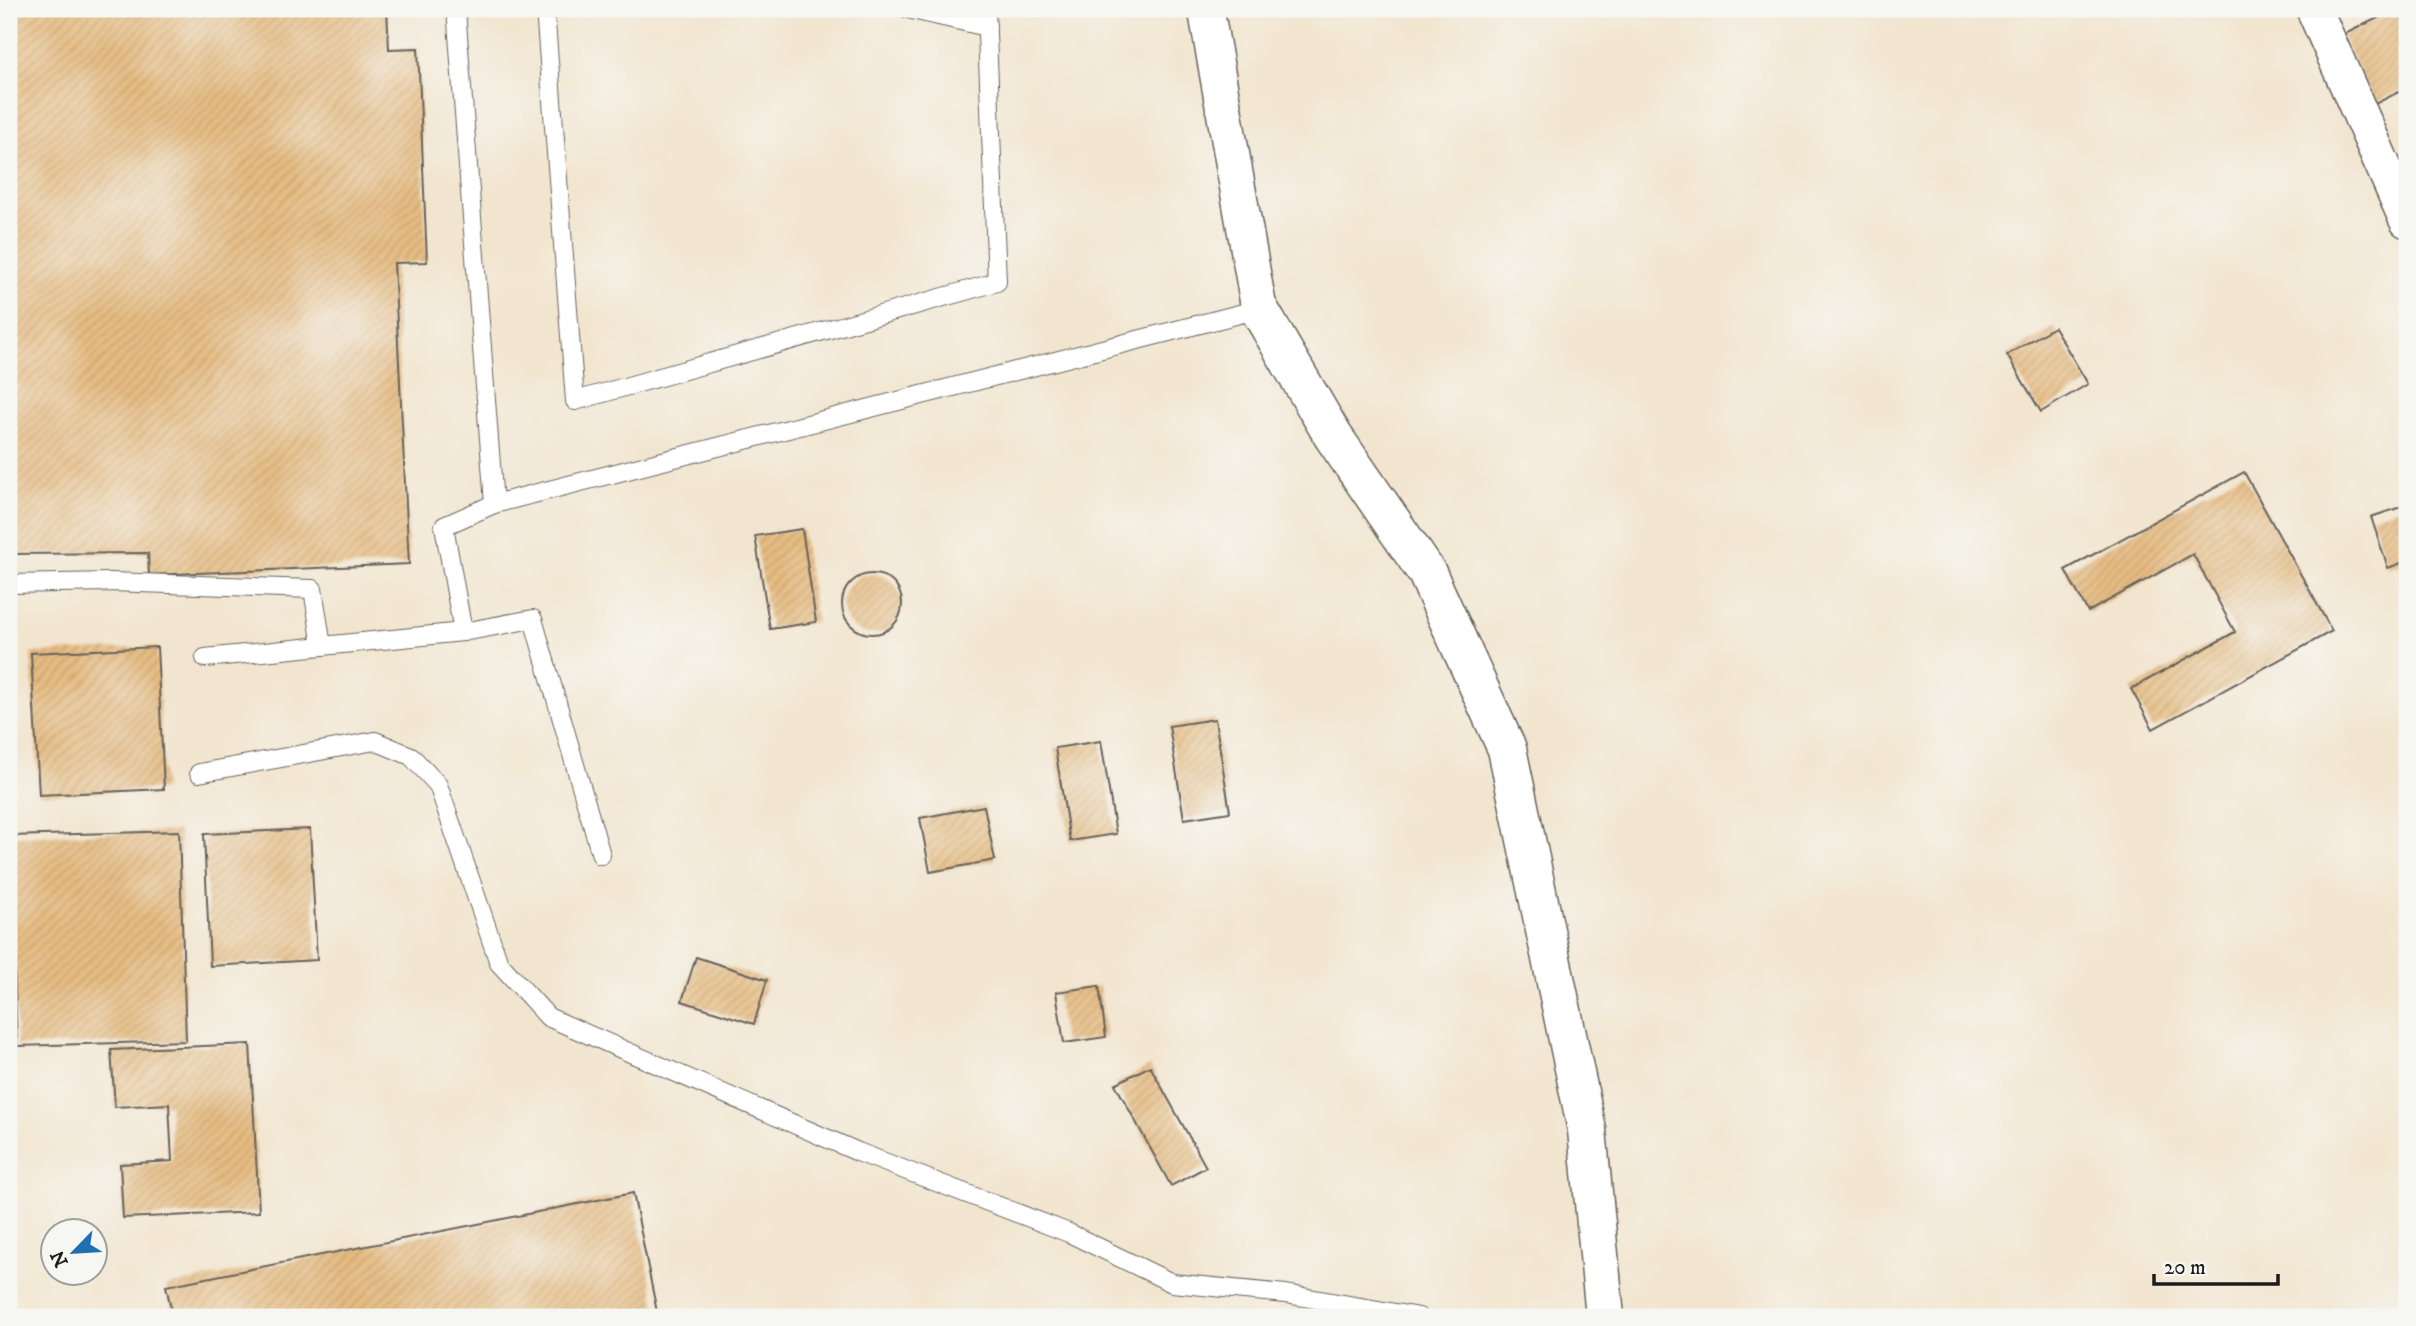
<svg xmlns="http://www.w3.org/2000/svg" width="2416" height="1326" font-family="'IM FELL DW Pica',serif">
<defs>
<pattern id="building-hatch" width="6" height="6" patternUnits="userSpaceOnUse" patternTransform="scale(1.75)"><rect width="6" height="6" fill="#e6bc82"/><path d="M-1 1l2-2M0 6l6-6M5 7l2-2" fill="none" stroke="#c5a170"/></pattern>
</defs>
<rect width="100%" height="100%" fill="#f6f6f2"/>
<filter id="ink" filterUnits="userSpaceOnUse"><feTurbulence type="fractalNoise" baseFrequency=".0143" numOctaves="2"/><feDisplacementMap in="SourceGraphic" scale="14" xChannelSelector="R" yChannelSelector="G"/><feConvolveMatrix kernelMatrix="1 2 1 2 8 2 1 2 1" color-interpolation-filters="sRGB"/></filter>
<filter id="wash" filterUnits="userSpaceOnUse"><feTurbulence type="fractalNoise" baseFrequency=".00686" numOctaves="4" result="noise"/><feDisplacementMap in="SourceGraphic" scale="28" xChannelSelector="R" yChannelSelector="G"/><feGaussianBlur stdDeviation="1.57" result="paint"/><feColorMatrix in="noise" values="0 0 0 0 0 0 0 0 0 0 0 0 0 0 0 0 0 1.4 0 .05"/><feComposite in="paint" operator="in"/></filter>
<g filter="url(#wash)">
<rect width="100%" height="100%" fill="#f2e5cf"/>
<g id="blocks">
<g fill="url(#building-hatch)">
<path d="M 9,9 L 387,9 L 389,49 L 418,48 L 427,262 L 394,263 L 409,564 L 149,575 L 148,553 L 9,554 Z"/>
<path d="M 2396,9 L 2407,9 L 2407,88 L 2375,104 L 2341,36 Z"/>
<path d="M 2054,327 L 2088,384 L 2041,412 L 2007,355 Z"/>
<path d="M 2244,472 L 2332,631 L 2153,729 L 2131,689 L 2235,632 L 2193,554 L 2088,612 L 2065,570 Z"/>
<path d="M 2407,505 L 2407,561 L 2388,568 L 2371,517 Z"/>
<path d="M 802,529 L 816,622 L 770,629 L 755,536 Z"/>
<circle cx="872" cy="604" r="30"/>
<path d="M 157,647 L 164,789 L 39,795 L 31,653 Z"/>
<path d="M 1215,719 L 1230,812 L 1184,819 L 1169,726 Z"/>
<path d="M 1101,741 L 1116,834 L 1070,841 L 1055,748 Z"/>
<path d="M 984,806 L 995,860 L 930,872 L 920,818 Z"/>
<path d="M 310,829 L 317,960 L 210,966 L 204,834 Z"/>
<path d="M 179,831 L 186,1041 L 17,1046 L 10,836 Z"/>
<path d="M 696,957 L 767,980 L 754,1024 L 682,1001 Z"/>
<path d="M 1099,986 L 1106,1037 L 1064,1043 L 1056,992 Z"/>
<path d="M 250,1044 L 259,1212 L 123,1218 L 120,1164 L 172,1161 L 169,1104 L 115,1107 L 111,1050 Z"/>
<path d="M 1150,1066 L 1206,1167 L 1171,1186 L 1115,1084 Z"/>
<path d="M 633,1193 L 658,1317 L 173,1317 L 166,1286 Z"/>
</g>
</g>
</g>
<g filter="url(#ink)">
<use href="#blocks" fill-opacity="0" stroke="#67625b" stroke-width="2"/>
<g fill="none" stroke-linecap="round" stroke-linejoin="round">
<defs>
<g id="lane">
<path d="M 456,9 L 494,504 L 1259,309"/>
<path d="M 545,9 L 575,401 L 997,282 L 986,9"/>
<path d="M 908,9 L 987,27"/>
<path d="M 9,584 L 110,582 L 313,589 L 322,646 L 463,632 L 444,526 L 494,504"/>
<path d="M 463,632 L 533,619 L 601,855"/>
<path d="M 205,658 L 322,646"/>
<path d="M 199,773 L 375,741 L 411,756 L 438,785 L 499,963 L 548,1017 L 858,1152 L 1069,1233 L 1172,1283 L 1286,1294 L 1419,1317"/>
</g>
<g id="street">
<path d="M 1206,9 L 1259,309"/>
<path d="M 2314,9 L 2407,220"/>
</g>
<path id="secondary" d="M 1259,309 L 1333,436 L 1427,573 L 1507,749 L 1587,1130 L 1605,1317"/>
</defs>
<use href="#lane" stroke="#67625b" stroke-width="20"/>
<use href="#street" stroke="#67625b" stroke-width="38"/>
<use href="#secondary" stroke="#67625b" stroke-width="41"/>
<use href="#lane" stroke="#fff" stroke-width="18"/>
<use href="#street" stroke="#fff" stroke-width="35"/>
<use href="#secondary" stroke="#fff" stroke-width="38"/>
</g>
</g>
<rect width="2416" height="1326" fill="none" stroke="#f6f6f2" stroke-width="35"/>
<g transform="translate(74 1252) rotate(245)"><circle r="33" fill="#f6f6f2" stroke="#9f9f9c" stroke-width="2"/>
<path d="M0-5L12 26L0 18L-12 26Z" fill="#1f6fb2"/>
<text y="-10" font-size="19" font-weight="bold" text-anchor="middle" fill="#1c1c1c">N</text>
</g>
<path d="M2154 1274v10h124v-10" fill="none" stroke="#1c1c1c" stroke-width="3.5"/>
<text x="2164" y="1274" font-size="21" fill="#1c1c1c" stroke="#f6f6f2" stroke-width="5" paint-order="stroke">20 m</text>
</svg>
